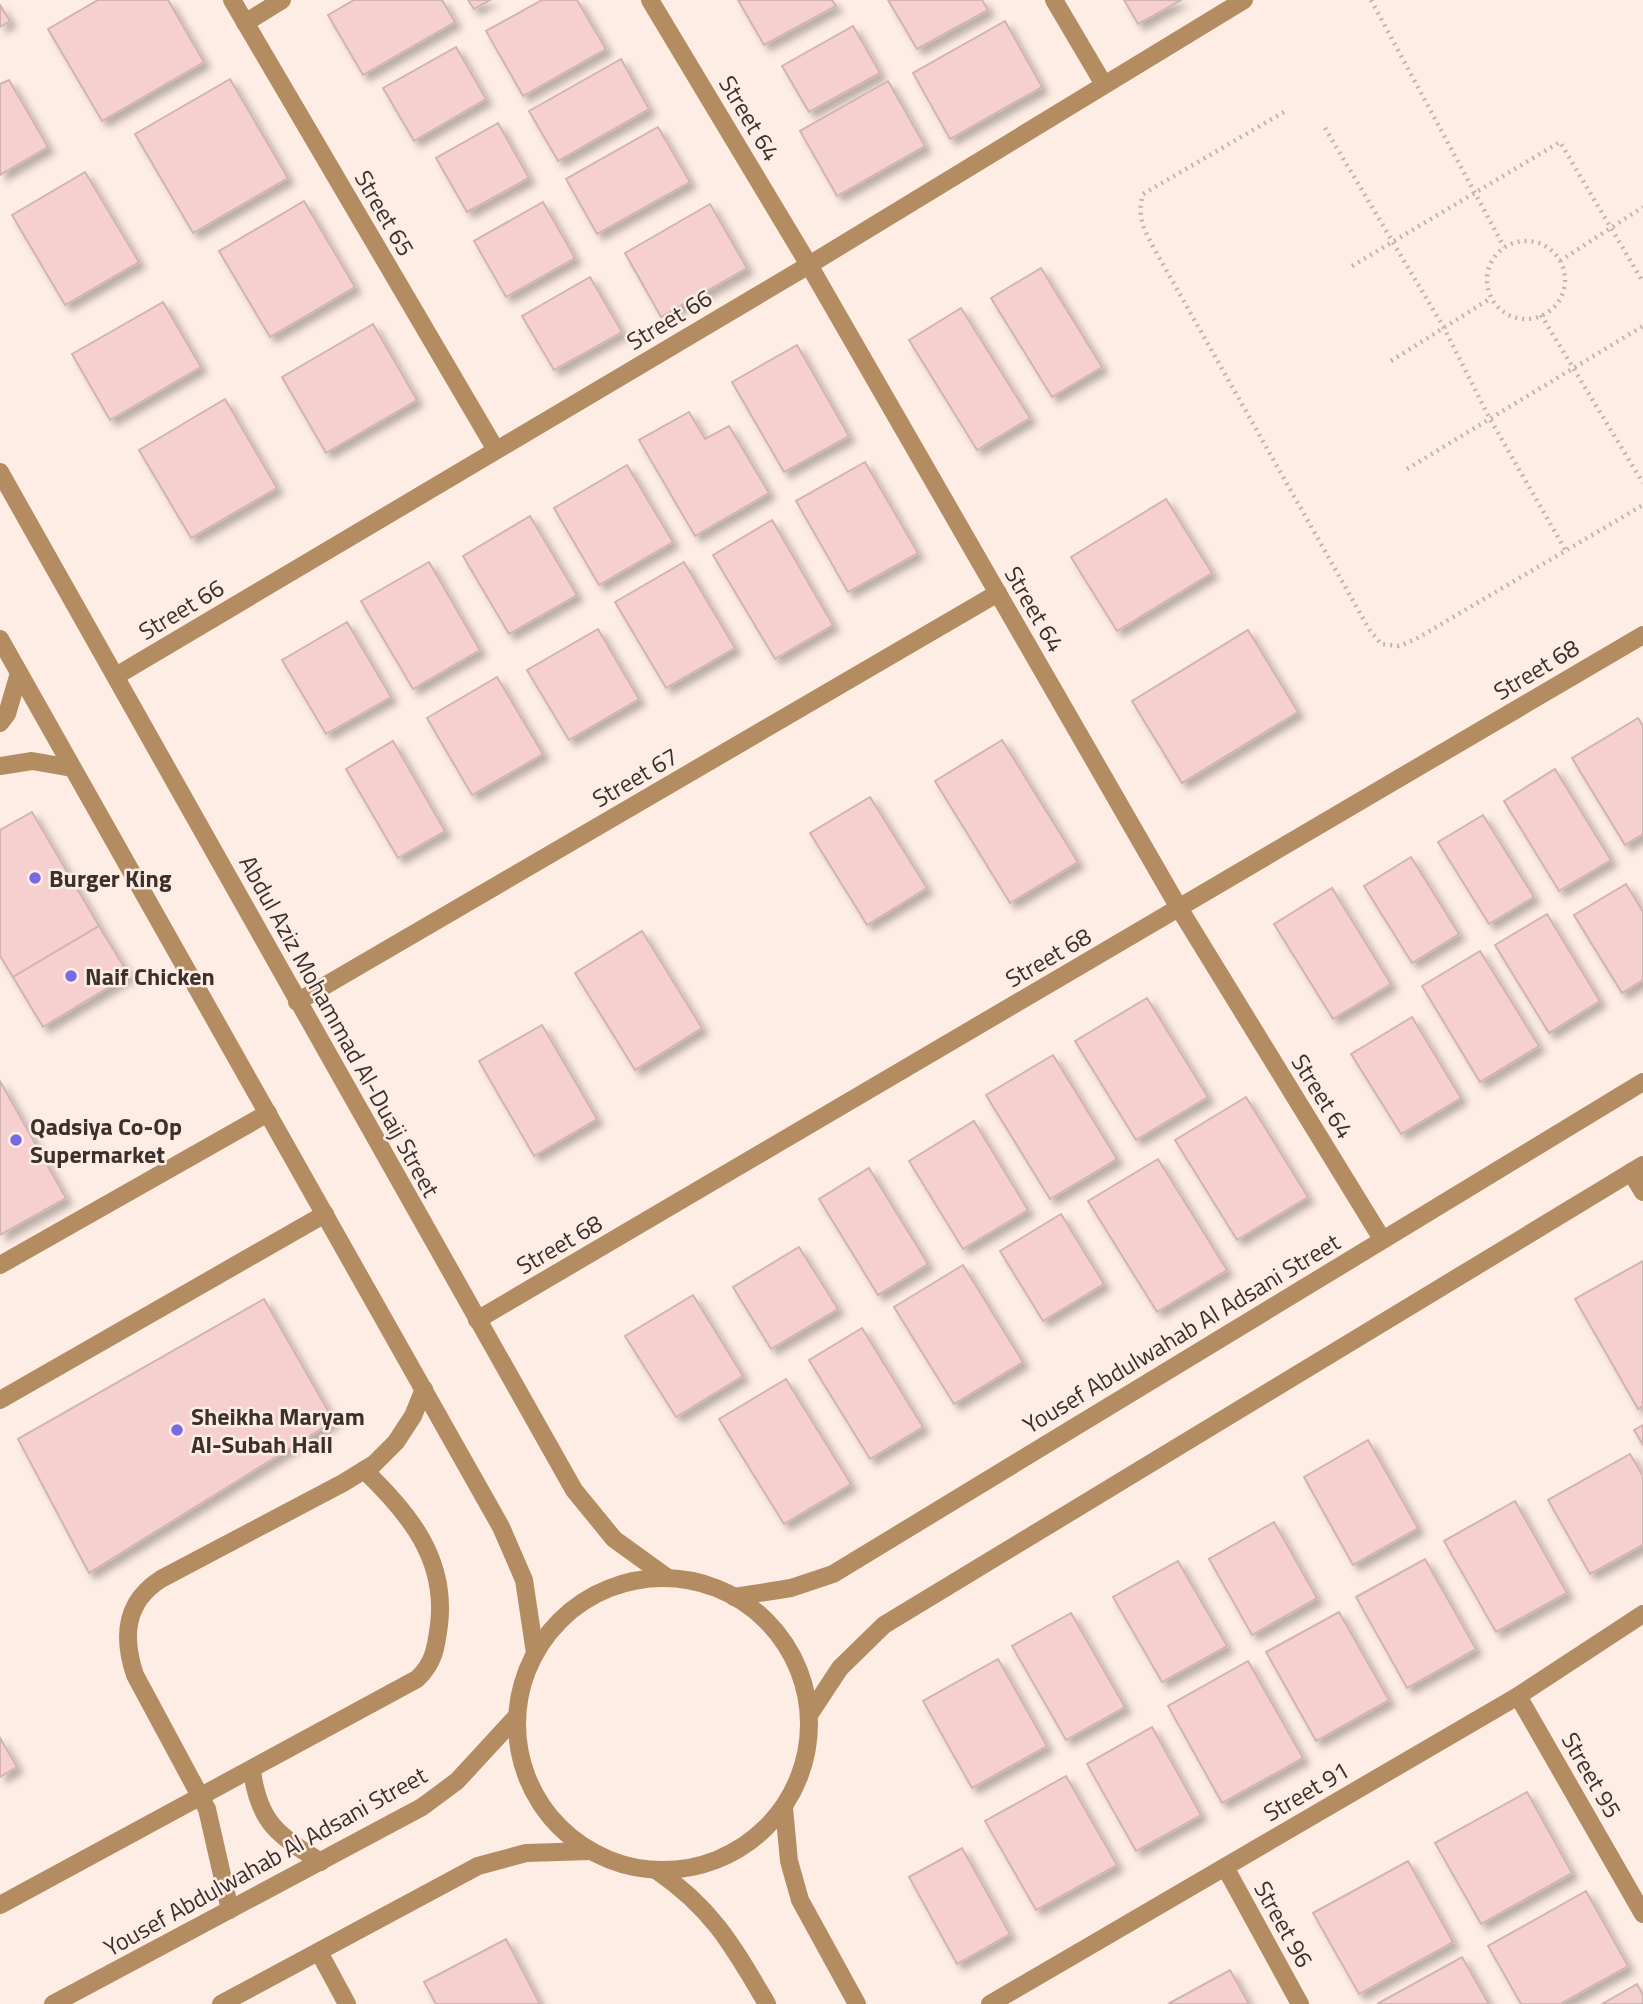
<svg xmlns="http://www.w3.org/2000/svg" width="1643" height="2004" font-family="'Titillium Web',sans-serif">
<defs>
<filter id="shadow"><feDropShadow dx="6" dy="6" stdDeviation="3.5" flood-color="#0004"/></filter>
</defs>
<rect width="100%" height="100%" fill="#feede5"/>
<g fill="#f5d0ce" stroke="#d1b4b2" stroke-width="2" filter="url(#shadow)">
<path d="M 98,0 L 168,0 L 204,62 L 102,121 L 48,29 Z"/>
<path d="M 354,0 L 442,0 L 455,22 L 363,75 L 328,15 Z"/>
<path d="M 468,0 L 490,0 L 474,9 Z"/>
<path d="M 542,0 L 577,0 L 606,49 L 523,96 L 486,31 Z"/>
<path d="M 738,0 L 832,0 L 836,6 L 764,45 Z"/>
<path d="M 888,0 L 982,0 L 988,10 L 917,49 Z"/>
<path d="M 1124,0 L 1181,0 L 1138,24 Z"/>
<path d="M 0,5 L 10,21 L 0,27 Z"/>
<path d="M 1005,21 L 1042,87 L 950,139 L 913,73 Z"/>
<path d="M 853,26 L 880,73 L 809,112 L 782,66 Z"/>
<path d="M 456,47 L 486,99 L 414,141 L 383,88 Z"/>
<path d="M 621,59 L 649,109 L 558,161 L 529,111 Z"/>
<path d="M 230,79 L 288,178 L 193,233 L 135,134 Z"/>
<path d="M 9,80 L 48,147 L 0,175 L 0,84 Z"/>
<path d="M 888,81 L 925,146 L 837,196 L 800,131 Z"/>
<path d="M 498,123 L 529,178 L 467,212 L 436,158 Z"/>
<path d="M 658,127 L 690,182 L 597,234 L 566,179 Z"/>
<path d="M 85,172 L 139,262 L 65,305 L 12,215 Z"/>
<path d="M 304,201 L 355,287 L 270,337 L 219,251 Z"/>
<path d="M 543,202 L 575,258 L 506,297 L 474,241 Z"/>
<path d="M 710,204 L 747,268 L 661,317 L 625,253 Z"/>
<path d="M 1041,268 L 1102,367 L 1052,397 L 991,298 Z"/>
<path d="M 590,277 L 622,332 L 554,370 L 522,316 Z"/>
<path d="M 163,302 L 201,367 L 110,420 L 72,354 Z"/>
<path d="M 961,308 L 1030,418 L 977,450 L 909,340 Z"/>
<path d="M 373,324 L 417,400 L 326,453 L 282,377 Z"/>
<path d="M 797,345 L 849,436 L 784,472 L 732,382 Z"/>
<path d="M 225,399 L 277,488 L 191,538 L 139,450 Z"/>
<path d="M 689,412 L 705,439 L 729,426 L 769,493 L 695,536 L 639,440 Z"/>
<path d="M 865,462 L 918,553 L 848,592 L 796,501 Z"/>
<path d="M 627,465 L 673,542 L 599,585 L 554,508 Z"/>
<path d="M 1166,499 L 1212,573 L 1117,631 L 1071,557 Z"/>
<path d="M 530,516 L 577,595 L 509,634 L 463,556 Z"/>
<path d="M 772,520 L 833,625 L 775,659 L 713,555 Z"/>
<path d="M 429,562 L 480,650 L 413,689 L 361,601 Z"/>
<path d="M 684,562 L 735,648 L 666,688 L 615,602 Z"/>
<path d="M 347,622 L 391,697 L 326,734 L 282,660 Z"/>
<path d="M 598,629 L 639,699 L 569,740 L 527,670 Z"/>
<path d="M 1248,630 L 1298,712 L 1182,783 L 1132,701 Z"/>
<path d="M 497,677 L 543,754 L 472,795 L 427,718 Z"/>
<path d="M 1638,718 L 1643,726 L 1643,834 L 1625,845 L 1572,758 Z"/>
<path d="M 1002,740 L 1078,862 L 1010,903 L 935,781 Z"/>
<path d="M 393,741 L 445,831 L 398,858 L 346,769 Z"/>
<path d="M 1555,769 L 1611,860 L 1559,891 L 1504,801 Z"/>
<path d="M 870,797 L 927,888 L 867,925 L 810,833 Z"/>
<path d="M 32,812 L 99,926 L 13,977 L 0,956 L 0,830 Z"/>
<path d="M 1483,815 L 1534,897 L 1489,924 L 1438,842 Z"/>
<path d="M 1411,857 L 1459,934 L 1412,963 L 1364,886 Z"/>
<path d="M 1626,884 L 1643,912 L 1643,980 L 1622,993 L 1574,915 Z"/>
<path d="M 1332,888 L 1391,984 L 1333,1019 L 1274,924 Z"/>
<path d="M 1547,914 L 1600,1001 L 1549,1033 L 1495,945 Z"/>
<path d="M 99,926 L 129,975 L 43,1027 L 13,977 Z"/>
<path d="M 642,931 L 702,1028 L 635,1070 L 575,973 Z"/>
<path d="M 1480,951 L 1539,1046 L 1480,1082 L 1422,986 Z"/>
<path d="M 1147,998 L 1208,1097 L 1136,1140 L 1075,1041 Z"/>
<path d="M 1412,1017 L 1461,1098 L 1401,1134 L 1351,1054 Z"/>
<path d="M 542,1025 L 597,1119 L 534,1156 L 479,1061 Z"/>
<path d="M 1053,1055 L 1117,1159 L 1050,1199 L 986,1095 Z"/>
<path d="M 0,1081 L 66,1198 L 0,1235 Z"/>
<path d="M 1246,1097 L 1308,1197 L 1237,1240 L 1175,1140 Z"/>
<path d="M 974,1121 L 1028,1210 L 963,1249 L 909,1161 Z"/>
<path d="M 1158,1159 L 1227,1270 L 1157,1312 L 1088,1201 Z"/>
<path d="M 869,1168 L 928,1264 L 878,1295 L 819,1199 Z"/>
<path d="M 1061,1214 L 1104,1284 L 1043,1321 L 1000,1251 Z"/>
<path d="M 799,1247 L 838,1309 L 771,1349 L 733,1287 Z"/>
<path d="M 1643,1261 L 1643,1406 L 1638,1409 L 1575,1299 Z"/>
<path d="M 963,1265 L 1023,1362 L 954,1404 L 894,1307 Z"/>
<path d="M 693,1295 L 743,1376 L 676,1417 L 625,1336 Z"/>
<path d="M 264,1299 L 334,1421 L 89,1573 L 18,1439 Z"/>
<path d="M 862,1328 L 923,1427 L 870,1459 L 809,1360 Z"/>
<path d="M 786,1379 L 851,1484 L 784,1524 L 719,1419 Z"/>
<path d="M 1643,1425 L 1643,1445 L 1634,1430 Z"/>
<path d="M 1368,1440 L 1418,1528 L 1353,1565 L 1304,1477 Z"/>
<path d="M 1630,1454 L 1643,1476 L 1643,1545 L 1590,1574 L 1548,1500 Z"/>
<path d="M 1515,1501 L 1567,1593 L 1496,1632 L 1444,1541 Z"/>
<path d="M 1274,1522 L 1317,1598 L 1252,1635 L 1209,1559 Z"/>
<path d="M 1425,1559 L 1476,1649 L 1407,1688 L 1356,1597 Z"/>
<path d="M 1178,1561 L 1227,1646 L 1162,1682 L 1113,1597 Z"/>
<path d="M 1339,1612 L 1389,1700 L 1316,1741 L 1266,1652 Z"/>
<path d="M 1071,1613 L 1125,1707 L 1066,1740 L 1012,1646 Z"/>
<path d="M 998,1659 L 1047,1746 L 972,1788 L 923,1701 Z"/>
<path d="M 1248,1661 L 1303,1758 L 1222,1803 L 1168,1706 Z"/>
<path d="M 1152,1727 L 1201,1815 L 1136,1851 L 1087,1764 Z"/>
<path d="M 0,1738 L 17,1767 L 0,1777 Z"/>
<path d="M 1066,1776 L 1117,1865 L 1036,1910 L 985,1821 Z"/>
<path d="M 1527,1792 L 1572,1873 L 1481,1924 L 1435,1843 Z"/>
<path d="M 962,1848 L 1010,1934 L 957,1964 L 909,1877 Z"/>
<path d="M 1408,1861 L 1453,1942 L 1359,1994 L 1313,1913 Z"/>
<path d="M 1586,1891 L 1628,1966 L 1560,2004 L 1521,2004 L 1488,1946 Z"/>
<path d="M 506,1939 L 540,2004 L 436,2004 L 424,1982 Z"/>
<path d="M 1462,1957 L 1489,2004 L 1377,2004 Z"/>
<path d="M 1230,1970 L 1249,2004 L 1168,2004 Z"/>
<path d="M 1637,1984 L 1643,1995 L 1643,2004 L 1602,2004 Z"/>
</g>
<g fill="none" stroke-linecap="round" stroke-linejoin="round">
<g stroke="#c3b4ad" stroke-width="4.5" stroke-dasharray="2 5" stroke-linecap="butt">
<path d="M 1371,0 L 1504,247"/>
<path d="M 1284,112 L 1143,194 C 1136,218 1145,231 1156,252 L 1369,629 L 1381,644 L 1399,646 L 1416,639 L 1643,505"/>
<path d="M 1325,128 L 1444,328 L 1490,419 L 1566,551"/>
<circle cx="1526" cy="280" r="39"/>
<path d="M 1560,261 L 1643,207"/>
<path d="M 1352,266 L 1560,142 L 1643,282"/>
<path d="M 1541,315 L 1643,483"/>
<path d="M 1391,361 L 1491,298"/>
<path d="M 1407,469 L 1643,326"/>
</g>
<g stroke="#b38c62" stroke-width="18">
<path d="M 232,0 L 496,450"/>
<path d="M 650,0 L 809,265 L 1179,908 L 1382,1239"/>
<path d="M 1054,0 L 1103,83"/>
<path d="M 245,23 L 282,0"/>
<path d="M 0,472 L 574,1490 L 614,1539 L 668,1578"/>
<path d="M 0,639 L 501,1527 L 524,1580 L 535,1653"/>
<path d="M 116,676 L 809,265 L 1244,0"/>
<path d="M 0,723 L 7,714 L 19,673"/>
<path d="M 0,766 L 32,761 L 72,768"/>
<path d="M 297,1002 L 998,593"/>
<path d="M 1631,1172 L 1643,1192"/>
<path d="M 0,1265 L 268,1113"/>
<path d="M 477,1320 L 1643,635"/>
<path d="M 0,1400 L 325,1214"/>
<circle cx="663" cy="1724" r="146"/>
<path d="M 734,1597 L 791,1588 L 833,1574 L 1643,1082"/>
<path d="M 1518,1696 L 1643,1914"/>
<path d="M 809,1715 L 840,1668 L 884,1625 L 1643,1165"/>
<path d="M 252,1771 C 259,1823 278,1835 321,1862"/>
<path d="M 784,1808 L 789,1861 L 800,1900 L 857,2004"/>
<path d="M 1225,1867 L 1300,2004"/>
<path d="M 656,1870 C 713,1909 733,1946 767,2004"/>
<path d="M 0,1905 L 417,1679 C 434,1663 436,1648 439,1625 C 447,1559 409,1513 364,1470"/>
<path d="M 230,1910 L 207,1809 L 135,1675 C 122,1636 125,1602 161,1579 L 343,1483 L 374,1464 L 396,1442 L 413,1416 L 424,1389"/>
<path d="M 319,1952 L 347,2004"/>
<path d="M 53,2004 L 422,1807 L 457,1781 L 517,1716"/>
<path d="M 221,2004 L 478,1866 L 526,1853 L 590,1851"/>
<path d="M 990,2004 L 1518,1696 L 1643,1614"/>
</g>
</g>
<g fill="#7969e5" stroke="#feede5" stroke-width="2.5">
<circle cx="35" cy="878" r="7"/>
<circle cx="71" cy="976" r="7"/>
<circle cx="16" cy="1140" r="7"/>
<circle cx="177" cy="1430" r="7"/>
</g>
<g text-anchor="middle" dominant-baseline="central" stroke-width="5" stroke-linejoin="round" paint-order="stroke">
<g font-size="24" fill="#3b312c" stroke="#feede5">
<text transform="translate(750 118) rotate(59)">Street 64</text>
<text transform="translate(385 213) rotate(60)">Street 65</text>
<text transform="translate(669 319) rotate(-31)">Street 66</text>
<text transform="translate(181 609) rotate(-31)">Street 66</text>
<text transform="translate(1035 609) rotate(60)">Street 64</text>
<text transform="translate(1536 669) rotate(-31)">Street 68</text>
<text transform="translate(635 777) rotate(-30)">Street 67</text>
<text transform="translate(1048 957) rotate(-30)">Street 68</text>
<text transform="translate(340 1026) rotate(61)">Abdul Aziz Mohammad Al-Duaij Street</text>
<text transform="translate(1323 1096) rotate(58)">Street 64</text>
<text transform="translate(559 1244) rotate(-30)">Street 68</text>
<text transform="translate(1181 1333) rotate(-31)">Yousef Abdulwahab Al Adsani Street</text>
<text transform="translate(1592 1775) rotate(60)">Street 95</text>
<text transform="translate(1306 1791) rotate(-30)">Street 91</text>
<text transform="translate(265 1861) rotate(-29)">Yousef Abdulwahab Al Adsani Street</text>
<text transform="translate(1284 1924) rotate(61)">Street 96</text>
</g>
<g font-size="24" font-weight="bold" fill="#3b312c" stroke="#feede5" text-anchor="start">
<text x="49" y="878">Burger King</text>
<text x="85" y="976">Naif Chicken</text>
<text x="30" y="1126">Qadsiya Co-Op<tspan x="30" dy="28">Supermarket</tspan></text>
<text x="191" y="1416">Sheikha Maryam<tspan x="191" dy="28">Al-Subah Hall</tspan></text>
</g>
</g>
</svg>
